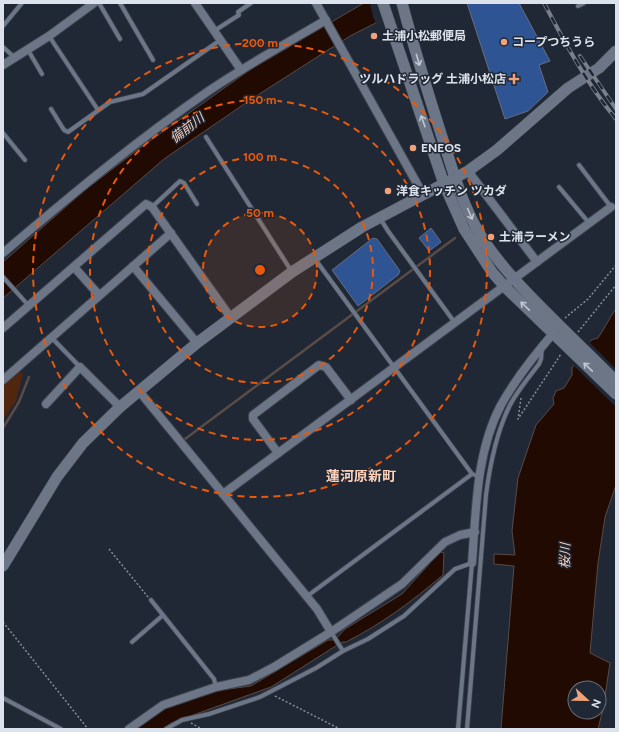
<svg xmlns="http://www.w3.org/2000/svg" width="619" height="732" font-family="Figtree,'Noto Sans JP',sans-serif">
<rect width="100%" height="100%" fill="#202835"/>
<path fill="#50260f" d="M 18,370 L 23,374 L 16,401 L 3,420 L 3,384 Z"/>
<g fill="#200a01" stroke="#584b47" fill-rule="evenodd">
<path d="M 364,3 L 415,3 L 350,36 L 253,98 L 164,159 L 3,298 L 3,262 L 85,190 L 140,148 L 251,69 Z"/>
<path d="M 616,309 L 616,485 L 605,517 L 598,563 L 590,653 L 610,663 L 603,709 L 598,729 L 501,729 L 514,566 L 494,564 L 494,554 L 515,555 L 512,531 L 518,478 L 536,425 L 554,404 L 553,398 L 556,391 L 564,388 L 572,375 L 572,368 L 591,340 L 598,338 C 605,328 609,318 616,309 ZM 575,688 L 599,688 L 599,712 L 575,712 Z"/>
<path d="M 440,552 L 444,553 L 443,575 C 411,602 383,623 346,642 L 342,642 L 271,687 L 171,723 L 163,729 L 135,729 L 158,711 L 182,702 L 213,691 L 251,686 L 328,640 L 335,640 L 345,629 L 402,594 Z"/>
</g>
<g fill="#202835">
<path d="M 370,3 L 414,3 L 415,5 L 376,23 L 373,17 Z"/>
<path d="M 588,341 L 616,369 L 616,407 L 572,364 Z"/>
</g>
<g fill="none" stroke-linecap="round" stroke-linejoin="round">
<g stroke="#584b47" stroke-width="2.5">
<path d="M 3,428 L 19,402 L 29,377"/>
<path d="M 185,439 L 455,238"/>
</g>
</g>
<g fill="#2e5493" stroke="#656e7e">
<path d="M 467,3 L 519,3 L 550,61 L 539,65 L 548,92 L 528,111 L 505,119 Z"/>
<path d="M 431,228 L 441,242 L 429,251 L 419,238 Z"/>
<path d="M 373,238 L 377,239 L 400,271 L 398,275 L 358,306 L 332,270 Z"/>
</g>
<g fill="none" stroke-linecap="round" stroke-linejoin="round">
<defs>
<g id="lane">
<path d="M 99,3 L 120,39"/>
<path d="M 120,3 L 153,60"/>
<path d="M 578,6 L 584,3"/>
<path d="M 3,26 L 22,3"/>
<path d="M 214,31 L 239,15 L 238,12 L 251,3"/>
<path d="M 49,36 L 98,110"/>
<path d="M 3,47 L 15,58"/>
<path d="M 28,50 L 42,74"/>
<path d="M 51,109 L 64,130 L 68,132 L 110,102 L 143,94 L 219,41"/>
<path d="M 3,133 L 25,160"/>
<path d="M 206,137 L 292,272"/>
<path d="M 579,165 L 611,207"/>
<path d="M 559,187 L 589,223"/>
<path d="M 152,207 L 180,181 L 184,183 L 197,204"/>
<path d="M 380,218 L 388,231 L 455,323"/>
<path d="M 315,259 L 472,474 L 480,477"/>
<path d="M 3,277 L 29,306"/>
<path d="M 51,337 L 80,367"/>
<path d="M 306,597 L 472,474"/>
<path d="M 151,600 L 214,679 L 216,687"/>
<path d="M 331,632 L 343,651"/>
<path d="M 132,642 L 162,616"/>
<path d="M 3,698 L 61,729"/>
<path d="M 166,729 L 182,720 L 209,714 L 260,697 L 316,668 L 343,651 L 368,639 L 404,616 L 455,569 L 472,563 L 458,729"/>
<path d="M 467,729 L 486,495 C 490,464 496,433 510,405 C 518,390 529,377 539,364 L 541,359 L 542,348"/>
</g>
<g id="street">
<path d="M 195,3 L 241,70"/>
<path d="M 316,3 L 420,189 L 422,194"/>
<path d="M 3,65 L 49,36 L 94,3"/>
<path d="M 468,171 L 537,262"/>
<path d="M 3,253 C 70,196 137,140 210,90 C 247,65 287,43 326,20"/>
<path d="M 133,266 L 197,343"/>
<path d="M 74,267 L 99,295"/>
<path d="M 3,328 L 146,204 L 152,207 L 231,318"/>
<path d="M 3,380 L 171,233"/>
<path d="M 139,391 L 317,609 L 331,632"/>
<path d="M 46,404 L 80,367 L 120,407"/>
<path d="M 278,453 L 253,419 L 253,415 L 319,365 L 326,367 L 351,400"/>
<path d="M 223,494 L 611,207"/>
<path d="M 472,563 C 476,511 476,452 501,405 C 516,378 536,353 557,329"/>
<path d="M 129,729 L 163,705 L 216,687 L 249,680 L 274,667 L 331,632 L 402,584 L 445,542 L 460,535 L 475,532"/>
</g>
<g id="secondary">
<path d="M 383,3 L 444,184 L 464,229 L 492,272 L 505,287 L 559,339"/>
<path d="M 402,3 C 414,48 428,93 442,137 C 453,171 462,205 481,236 C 504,272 535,301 565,331"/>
<path d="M 3,566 L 57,477 L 83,443 L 120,407 L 197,343 L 292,272 L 362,227 L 468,171 L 497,150 L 568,88 L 599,68 L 616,51"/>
</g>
</defs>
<use href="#lane" stroke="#3c424e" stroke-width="5.5"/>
<use href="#street" stroke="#3c424e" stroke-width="10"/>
<use href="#secondary" stroke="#3c424e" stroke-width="12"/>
<g stroke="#868d98" stroke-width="1.5" stroke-dasharray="2 2" stroke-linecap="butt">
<path d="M 565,318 L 588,299 L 616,265"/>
<path d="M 578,332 L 616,285"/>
<path d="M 521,398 L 518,419 L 561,354"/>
<path d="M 109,549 L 148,597"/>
<path d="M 3,622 L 88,729"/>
<path d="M 275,696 L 340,729"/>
<path d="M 191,723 L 202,729"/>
</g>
<use href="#lane" stroke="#6c7686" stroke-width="4"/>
<use href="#street" stroke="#6c7686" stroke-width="8"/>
<use href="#secondary" stroke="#6c7686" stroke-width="11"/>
<defs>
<g id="rail">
<path d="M 544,3 C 565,43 587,84 616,119"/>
<path d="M 580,56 L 616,109"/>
</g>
</defs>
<use href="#rail" stroke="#79808b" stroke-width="4"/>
<use href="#rail" stroke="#202835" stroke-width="2.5" stroke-dasharray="8" stroke-linecap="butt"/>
<defs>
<g id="secondary-bridge">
<path d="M 565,331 L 616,381"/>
<path d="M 559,339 L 616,394"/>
</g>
</defs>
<use href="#secondary-bridge" stroke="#3c424e" stroke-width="12" stroke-linecap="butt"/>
<use href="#secondary-bridge" stroke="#6c7686" stroke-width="11"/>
</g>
<defs><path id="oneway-shaft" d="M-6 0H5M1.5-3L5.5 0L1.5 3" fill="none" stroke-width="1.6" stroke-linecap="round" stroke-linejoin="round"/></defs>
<g stroke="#c0c7d2">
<use href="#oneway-shaft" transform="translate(418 60) rotate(74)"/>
<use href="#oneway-shaft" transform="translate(423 121) rotate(-109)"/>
<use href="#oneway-shaft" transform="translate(470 214) rotate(66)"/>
<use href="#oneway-shaft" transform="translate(525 306) rotate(-136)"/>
<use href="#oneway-shaft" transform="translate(588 367) rotate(-136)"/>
</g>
<circle cx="260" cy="270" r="57" fill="#e8590c" fill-opacity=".12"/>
<g fill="none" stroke="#e8590c" stroke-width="2" stroke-dasharray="7 5">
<circle cx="260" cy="270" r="57"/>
<circle cx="260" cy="270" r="113"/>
<circle cx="260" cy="270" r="170"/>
<circle cx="260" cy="270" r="227"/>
</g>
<g fill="#f0a27a" stroke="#202835" stroke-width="1.5">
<circle cx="374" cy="36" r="4"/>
<circle cx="504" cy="42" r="4"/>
<path d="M512 73h4v4h4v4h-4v4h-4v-4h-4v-4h4z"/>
<circle cx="413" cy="148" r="4"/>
<circle cx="388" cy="191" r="4"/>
<circle cx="491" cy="237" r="4"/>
</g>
<g text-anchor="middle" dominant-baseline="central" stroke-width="3" stroke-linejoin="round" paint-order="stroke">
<g font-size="12" font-weight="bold" fill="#dce2eb" stroke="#202835" text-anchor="start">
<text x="382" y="36">土浦小松郵便局</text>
<text x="512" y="42">コープつちうら</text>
<text x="506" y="79" text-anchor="end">ツルハドラッグ 土浦小松店</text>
<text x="421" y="148">ENEOS</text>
<text x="396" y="191">洋食キッチン ツカダ</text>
<text x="499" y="237">土浦ラーメン</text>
</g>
<g font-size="13" font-style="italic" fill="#f9ceb8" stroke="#202835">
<text transform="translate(187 128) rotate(-38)">備前川</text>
<text transform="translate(565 556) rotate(-89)">桜川</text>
</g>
<g font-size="14" font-weight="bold" fill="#fed1ba" stroke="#202835">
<text x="361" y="476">蓮河原新町</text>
</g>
</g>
<circle cx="260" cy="270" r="6" fill="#e8590c" stroke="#202835" stroke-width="2"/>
<g font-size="12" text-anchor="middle" font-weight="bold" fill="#e8590c" stroke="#202835" stroke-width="3" stroke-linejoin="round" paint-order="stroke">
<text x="260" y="47">200 m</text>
<text x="260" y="104">150 m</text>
<text x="260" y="161">100 m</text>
<text x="260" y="217">50 m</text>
</g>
<rect width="619" height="732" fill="none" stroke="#dce2eb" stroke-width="8"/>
<g transform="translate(587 700) rotate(112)"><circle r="19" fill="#202835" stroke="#6b727e"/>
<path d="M0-3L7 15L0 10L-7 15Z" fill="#f0a27a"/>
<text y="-6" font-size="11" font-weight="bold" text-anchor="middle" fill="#dce2eb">N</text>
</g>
</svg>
